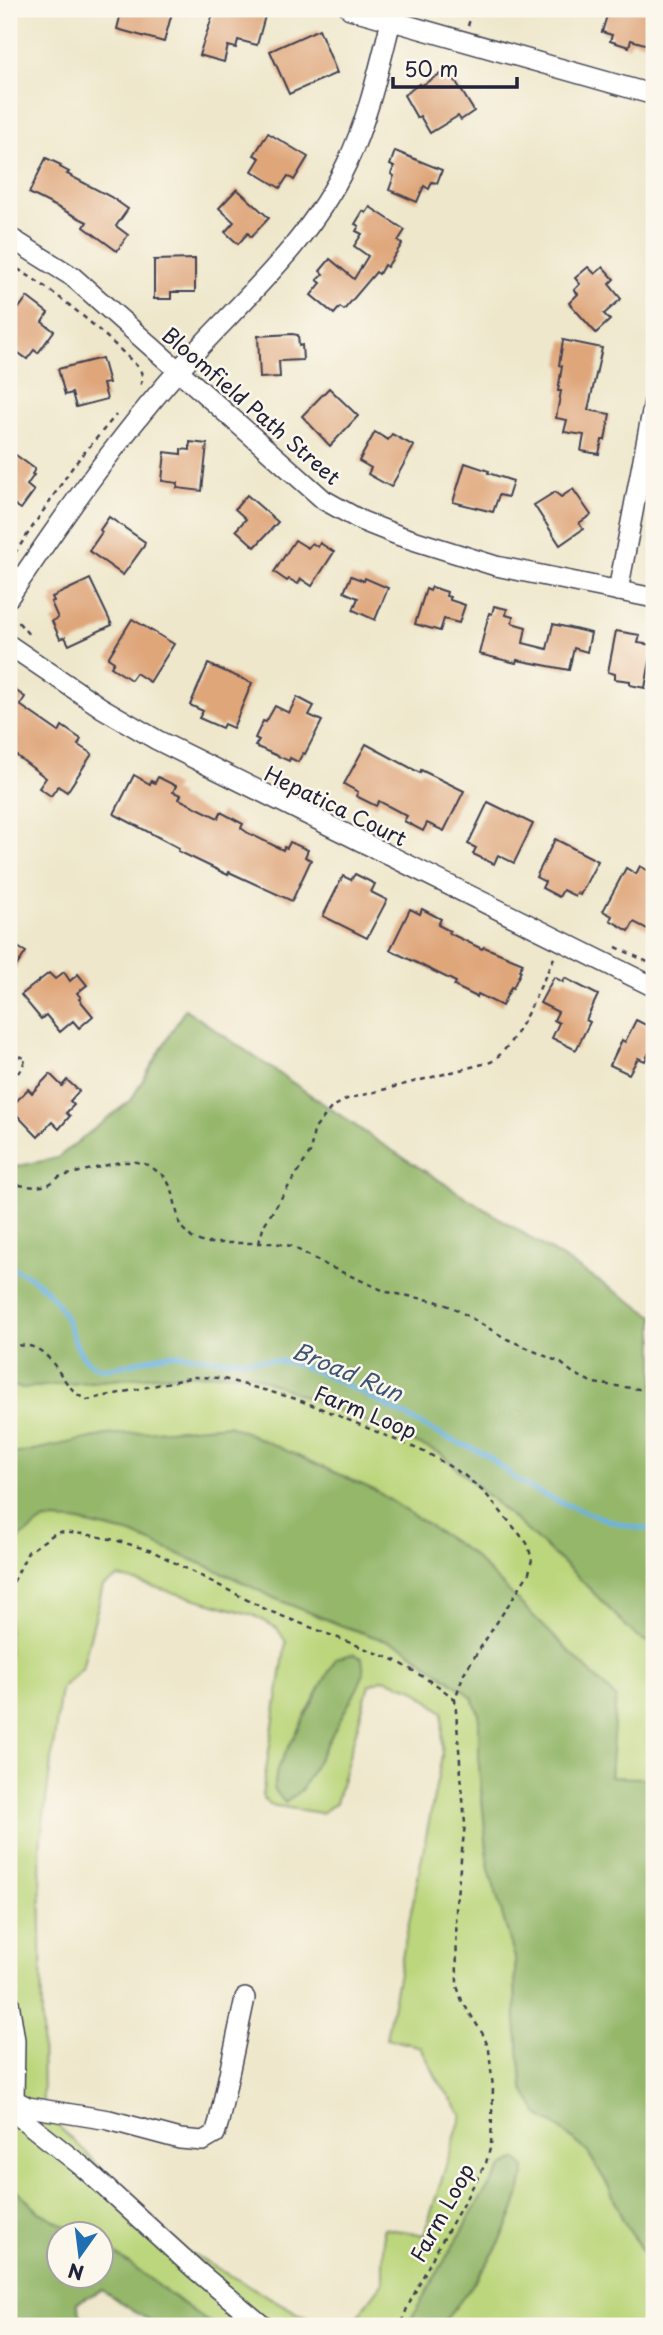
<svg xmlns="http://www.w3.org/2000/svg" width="663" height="2335" font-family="'Playpen Sans',sans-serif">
<rect width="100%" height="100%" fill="#fbf7ec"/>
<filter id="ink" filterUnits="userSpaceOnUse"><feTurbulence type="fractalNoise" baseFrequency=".0143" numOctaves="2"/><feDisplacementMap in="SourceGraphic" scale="14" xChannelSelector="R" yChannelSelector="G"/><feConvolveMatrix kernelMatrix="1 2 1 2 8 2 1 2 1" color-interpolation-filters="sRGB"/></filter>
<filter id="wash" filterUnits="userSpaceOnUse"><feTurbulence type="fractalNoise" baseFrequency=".00686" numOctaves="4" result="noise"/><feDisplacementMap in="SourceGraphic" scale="28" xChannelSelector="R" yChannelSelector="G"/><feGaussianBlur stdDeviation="1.57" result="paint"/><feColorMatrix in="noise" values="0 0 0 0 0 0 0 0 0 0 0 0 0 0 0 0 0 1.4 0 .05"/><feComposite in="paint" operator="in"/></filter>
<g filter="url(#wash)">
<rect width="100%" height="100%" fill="#eee7cb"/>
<g fill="#bbd67b" stroke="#6e7c5b" stroke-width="2">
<path d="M 248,1373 L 440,1453 L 572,1571 L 637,1637 L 654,1644 L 654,1782 L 644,1778 L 610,1778 L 615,1698 L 469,1552 L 9,1455 L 9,1386 L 23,1388 L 155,1376 Z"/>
<path d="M 45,1519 L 75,1521 L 132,1534 L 228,1575 L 276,1599 L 343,1626 L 404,1647 L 472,1697 L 479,1714 L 479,1769 L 489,1869 L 515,1958 L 516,2022 L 539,2115 L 558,2127 L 587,2151 L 609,2187 L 623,2220 L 652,2267 L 654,2326 L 440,2326 C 478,2281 516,2229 525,2169 L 517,2159 L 503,2166 L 480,2199 L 407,2326 L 350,2326 L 383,2282 L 383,2228 L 424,2235 L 462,2115 L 436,2077 L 421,2047 L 386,2038 L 442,1756 L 443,1712 L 412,1688 L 384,1679 L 369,1685 L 336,1803 L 321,1813 L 270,1805 L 262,1796 L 286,1642 L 277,1628 L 253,1615 L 119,1577 L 103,1586 L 82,1669 L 61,1688 L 40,1845 L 43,2111 L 183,2249 L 321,2326 L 217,2326 L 205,2320 L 113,2252 L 102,2245 L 102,2234 L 79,2233 L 39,2212 L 9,2183 L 9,1563 L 21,1537 Z"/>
</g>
<g fill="#94b76b" stroke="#5b6c53" stroke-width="2">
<path d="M 185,1009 L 382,1144 L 654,1316 L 654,1644 L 637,1637 L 572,1571 L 440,1453 L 248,1373 L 155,1376 L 23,1388 L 9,1386 L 9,1168 L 57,1158 L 131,1100 Z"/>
<path d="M 229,1425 L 376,1491 L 469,1552 L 616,1698 L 610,1777 L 644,1778 L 654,1782 L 654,2265 L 652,2267 L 623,2220 L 609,2187 L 587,2151 L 558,2127 L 539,2115 L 523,2089 L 516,2022 L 515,1958 L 489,1869 L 479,1769 L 479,1714 L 472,1697 L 404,1647 L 343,1626 L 276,1599 L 228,1575 L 132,1534 L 75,1521 L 45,1520 L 21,1537 L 9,1563 L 9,1455 L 106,1435 Z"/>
<path d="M 354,1654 L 362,1658 L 364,1673 L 357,1689 L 302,1789 L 285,1803 L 274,1789 L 277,1769 L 336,1658 Z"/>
<path d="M 517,2159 L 525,2169 C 516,2229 478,2281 440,2326 L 407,2326 L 480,2199 L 504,2166 Z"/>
<path d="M 9,2183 L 39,2212 L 79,2233 L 60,2234 L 60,2276 L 102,2276 L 102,2245 L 113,2252 L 205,2320 L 217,2326 L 160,2326 L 136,2313 L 102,2290 L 77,2302 L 84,2326 L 9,2326 Z"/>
</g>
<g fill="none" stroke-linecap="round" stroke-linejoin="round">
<path stroke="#6bb3e2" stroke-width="5" d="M 9,1267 C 35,1276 54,1294 66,1319 C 74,1336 77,1358 97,1367 C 111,1373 150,1356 169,1354 C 185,1353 200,1358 216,1359 C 249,1361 279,1356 310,1369 C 360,1389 405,1417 453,1441 C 462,1445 473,1447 482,1453 C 496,1460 507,1473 520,1482 C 543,1497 628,1532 654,1529"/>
</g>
<g id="blocks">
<g fill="#dfa67a">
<path d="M 122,9 L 173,9 L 164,42 L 117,29 Z"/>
<path d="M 215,9 L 229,9 L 243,12 L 244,10 L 265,16 L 257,45 L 238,40 L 236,48 L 228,46 L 224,62 L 199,55 Z"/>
<path d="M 609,9 L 654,9 L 654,44 L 649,42 L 648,45 L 631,40 L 629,47 L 610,41 L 612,35 L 602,32 Z"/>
<path d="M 319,29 L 337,73 L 289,94 L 270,51 Z"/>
<path d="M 450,72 L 474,111 L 461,120 L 458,116 L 430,133 L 420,116 L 417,118 L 404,95 L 419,84 L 420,86 L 424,84 L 440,74 L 441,77 Z"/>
<path d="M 268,133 L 308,157 L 294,180 L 288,176 L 280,188 L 252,171 L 260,158 L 254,155 Z"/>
<path d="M 395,151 L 442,170 L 437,183 L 432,182 L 429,189 L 424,186 L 417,202 L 389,190 L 394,176 L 391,174 L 394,167 L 390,165 Z"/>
<path d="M 46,158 L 61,165 L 60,167 L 69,172 L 67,174 L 111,197 L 128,209 L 116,226 L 128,235 L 117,251 L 84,227 L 87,222 L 29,193 Z"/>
<path d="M 237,189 L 269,218 L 251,237 L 248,233 L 238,244 L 225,232 L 234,222 L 219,208 Z"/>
<path d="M 370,207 L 405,230 L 398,241 L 402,244 L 387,267 L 384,265 L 379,274 L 376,272 L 344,310 L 340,307 L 334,314 L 311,295 L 321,283 L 317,280 L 323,274 L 320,271 L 330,259 L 354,279 L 368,256 L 354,246 L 362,234 L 356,231 L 359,226 L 355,224 L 363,211 L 366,213 Z"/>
<path d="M 195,259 L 195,292 L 171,292 L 171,299 L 154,299 L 154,260 Z"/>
<path d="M 588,267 L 595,274 L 603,267 L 614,279 L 609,284 L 621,299 L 604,314 L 610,320 L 596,333 L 569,303 L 578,294 L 574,290 L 580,284 L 575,278 Z"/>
<path d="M 27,297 L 48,313 L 42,322 L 54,331 L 38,353 L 34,350 L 27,359 L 9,346 L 9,322 Z"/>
<path d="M 292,334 L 298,335 L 299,346 L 302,345 L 303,360 L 279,361 L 280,377 L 260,378 L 258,336 Z"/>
<path d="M 563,340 L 602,348 L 588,410 L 610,414 L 605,440 L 602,440 L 599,454 L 581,451 L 584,435 L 564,432 L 567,420 L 556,418 L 561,391 L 558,391 L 562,366 L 559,365 Z"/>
<path d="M 102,358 L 109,383 L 103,384 L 107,399 L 76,407 L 72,393 L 65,395 L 58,369 Z"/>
<path d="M 329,388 L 358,416 L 330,446 L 302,416 Z"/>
<path d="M 375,432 L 388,440 L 392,434 L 414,446 L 391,487 L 368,474 L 371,468 L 359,461 Z"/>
<path d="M 190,442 L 207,444 L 202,491 L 177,488 L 178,483 L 162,481 L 165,452 L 181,454 L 181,449 L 190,450 Z"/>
<path d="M 9,450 L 35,469 L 32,474 L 34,475 L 27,485 L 34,491 L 21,509 L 9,501 Z"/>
<path d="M 465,463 L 489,471 L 488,473 L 513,481 L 508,497 L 499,495 L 493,512 L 453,502 Z"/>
<path d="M 573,489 L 591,515 L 579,523 L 583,529 L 560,545 L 534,505 L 555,492 L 561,497 Z"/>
<path d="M 247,495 L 278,522 L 255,547 L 236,530 L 246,519 L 235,509 Z"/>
<path d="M 109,517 L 145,542 L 144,546 L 123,575 L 89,551 L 102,532 L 100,530 Z"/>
<path d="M 295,540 L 308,548 L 312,543 L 318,547 L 320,543 L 334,552 L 312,586 L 301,579 L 298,584 L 289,579 L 287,581 L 274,572 Z"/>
<path d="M 351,576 L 364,581 L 365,578 L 388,588 L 375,620 L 353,610 L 358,598 L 344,592 Z"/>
<path d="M 90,579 L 112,625 L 69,645 L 65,637 L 60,639 L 52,621 L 58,618 L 51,602 L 54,601 L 52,597 Z"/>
<path d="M 432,587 L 447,592 L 446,596 L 450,597 L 450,600 L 465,605 L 459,623 L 444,619 L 440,631 L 415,624 L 426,589 L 430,591 Z"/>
<path d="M 494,606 L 507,609 L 506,615 L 513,617 L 512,623 L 526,627 L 523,643 L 547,649 L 553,624 L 591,633 L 587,652 L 574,648 L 569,670 L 517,660 L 516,663 L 479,654 L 489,613 L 492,614 Z"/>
<path d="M 132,619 L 174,644 L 150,682 L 136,673 L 131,680 L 111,667 L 114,662 L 108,658 Z"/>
<path d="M 616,631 L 640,635 L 638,643 L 653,645 L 645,688 L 630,685 L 630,681 L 615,679 L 615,674 L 608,672 Z"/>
<path d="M 208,664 L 252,683 L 233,728 L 224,724 L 222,728 L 199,718 L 203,711 L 190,705 Z"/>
<path d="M 9,686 L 25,697 L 20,705 L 59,732 L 62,726 L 81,739 L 78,745 L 92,754 L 67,792 L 58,786 L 51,796 L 39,788 L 46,778 L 9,750 Z"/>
<path d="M 297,697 L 314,706 L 309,715 L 322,721 L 305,754 L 303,753 L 298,762 L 290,758 L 289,761 L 255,746 L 259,740 L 255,738 L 263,721 L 266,722 L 275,706 L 289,713 Z"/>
<path d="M 366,744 L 420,773 L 421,770 L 464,791 L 444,831 L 427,823 L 423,831 L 404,821 L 407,816 L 379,801 L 376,806 L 356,796 L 358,792 L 344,784 Z"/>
<path d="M 134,775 L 150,784 L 151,781 L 155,783 L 158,777 L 176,786 L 173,792 L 181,795 L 179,799 L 218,818 L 221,812 L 243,824 L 241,828 L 248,833 L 283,850 L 284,847 L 287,848 L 290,842 L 308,850 L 305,857 L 311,860 L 292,901 L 229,872 L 228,875 L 178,851 L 179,848 L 114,814 Z"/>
<path d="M 488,802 L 533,824 L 514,863 L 498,855 L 494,864 L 473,854 L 476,848 L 468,844 Z"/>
<path d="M 555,839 L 598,861 L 580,895 L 577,893 L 575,896 L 563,890 L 559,897 L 542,888 L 545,882 L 536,877 Z"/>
<path d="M 640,866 L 654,874 L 654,920 L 649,930 L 634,922 L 629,931 L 610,920 L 612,916 L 603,911 L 626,868 L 636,874 Z"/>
<path d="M 355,874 L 375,884 L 371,892 L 387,900 L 367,938 L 323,916 L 343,876 L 351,880 Z"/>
<path d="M 410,909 L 420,914 L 422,909 L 441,919 L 438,925 L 450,931 L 449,933 L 482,949 L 484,947 L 523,963 L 519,970 L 521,971 L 513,988 L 511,987 L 502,1006 L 478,994 L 477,997 L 454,986 L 456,982 L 390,950 Z"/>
<path d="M 9,942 L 26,952 L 9,977 Z"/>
<path d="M 64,972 L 70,981 L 78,974 L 87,985 L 77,993 L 81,998 L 79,999 L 93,1016 L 79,1028 L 73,1021 L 60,1032 L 46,1015 L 41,1019 L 21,995 L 49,973 L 55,979 Z"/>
<path d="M 554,977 L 563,982 L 565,978 L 598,995 L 586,1020 L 590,1022 L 576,1050 L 552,1038 L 559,1023 L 554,1020 L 558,1012 L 540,1003 Z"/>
<path d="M 636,1020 L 654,1029 L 654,1056 L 649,1053 L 645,1061 L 638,1058 L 629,1074 L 610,1065 L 622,1040 L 625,1042 Z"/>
<path d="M 50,1074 L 62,1086 L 67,1080 L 79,1091 L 70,1101 L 74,1105 L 66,1113 L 70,1116 L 59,1129 L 52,1122 L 38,1137 L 10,1108 L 28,1089 L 32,1093 Z"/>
</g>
</g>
</g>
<g filter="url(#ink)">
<use href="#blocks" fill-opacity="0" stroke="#414051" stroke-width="2"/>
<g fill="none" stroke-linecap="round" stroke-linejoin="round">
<defs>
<g id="minor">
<path d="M 350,9 L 654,95"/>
<path d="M 9,237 L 73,277 L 324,500 L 362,521 L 400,536 L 496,566 L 654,598"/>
<path d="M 618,591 L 654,401"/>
<path d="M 9,597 C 62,519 114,443 177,372 C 237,304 308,246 347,163 C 368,119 379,68 391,21"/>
<path d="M 9,645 L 102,708 L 157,740 L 654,987"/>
<path d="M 9,2002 L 15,2040 L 14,2100 L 21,2118 L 84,2168 L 196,2270 L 263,2326"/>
<path d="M 14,2100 L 28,2107 L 109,2120 L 180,2139 L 203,2141 L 215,2134 L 219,2121 L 245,1998"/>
</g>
</defs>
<use href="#minor" stroke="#414051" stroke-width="22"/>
<g stroke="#414051" stroke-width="2.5" stroke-dasharray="5 5" stroke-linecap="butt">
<path d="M 468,26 L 473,9"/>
<path d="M 9,264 C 58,292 100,329 140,369 L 143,378 L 140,386"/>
<path d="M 9,562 L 74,465 L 116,415"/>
<path d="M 9,623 L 12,625 L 19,623 L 30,636"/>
<path d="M 616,947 L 654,965"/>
<path d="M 9,1054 L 26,1058 L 21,1070 L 9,1080"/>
<path d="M 9,1184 L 36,1187 L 48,1185 L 59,1177 L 120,1162 L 137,1162 L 148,1165 L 164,1176 L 172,1189 L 180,1226 L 192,1238 L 204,1243 L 275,1243 L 291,1246 L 328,1266 L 387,1292 L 435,1301 L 454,1308 L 507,1339 L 561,1363 L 573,1373 L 593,1383 L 639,1389 L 646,1385 L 654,1372"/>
<path d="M 259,1243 L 264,1225 L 310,1153 L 314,1130 L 331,1108 L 347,1099 L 491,1062 C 517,1046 540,985 555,956"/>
<path d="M 9,1347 C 56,1336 54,1385 87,1400 L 194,1377 L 220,1378 L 293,1398 L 320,1408 L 429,1454 L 464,1475 L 485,1493 L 527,1543 L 532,1559 L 529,1573 L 464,1673 L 455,1699 L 465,1824 L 456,1904 L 457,1986 L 462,2001 L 484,2036 L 489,2050 L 493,2088 L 491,2145 L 486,2163 L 433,2257 L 407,2308 L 401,2326"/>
<path d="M 9,1591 L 28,1552 L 57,1532 L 85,1534 L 115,1540 L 152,1551 L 269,1611 L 397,1661 L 438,1686 L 455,1699"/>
</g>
<use href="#minor" stroke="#fff" stroke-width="19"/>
</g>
</g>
<g text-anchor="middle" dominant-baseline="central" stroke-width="5" stroke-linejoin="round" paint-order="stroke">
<g font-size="21" fill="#22223b" stroke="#fbf7ec">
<text transform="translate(252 405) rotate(41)">Bloomfield Path Street</text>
<text transform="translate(336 805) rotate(26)">Hepatica Court</text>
<text transform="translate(366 1411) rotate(22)">Farm Loop</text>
<text transform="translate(441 2212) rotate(-61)">Farm Loop</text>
</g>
<g font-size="23" font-style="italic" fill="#3c5575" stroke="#fbf7ec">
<text transform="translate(348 1371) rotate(23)">Broad Run</text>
</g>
</g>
<rect width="663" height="2335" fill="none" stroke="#fbf7ec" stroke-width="35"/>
<g transform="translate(80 2255) rotate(194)"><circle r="33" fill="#fbf7ec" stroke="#a4a2a5" stroke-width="2"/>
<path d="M0-5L12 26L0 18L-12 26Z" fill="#1f6fb2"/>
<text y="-10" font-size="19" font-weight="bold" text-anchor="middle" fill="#22223b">N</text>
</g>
<path d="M393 77v10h124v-10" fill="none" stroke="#22223b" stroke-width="3.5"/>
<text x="404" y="77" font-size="21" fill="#22223b" stroke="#fbf7ec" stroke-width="5" paint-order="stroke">50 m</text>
</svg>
